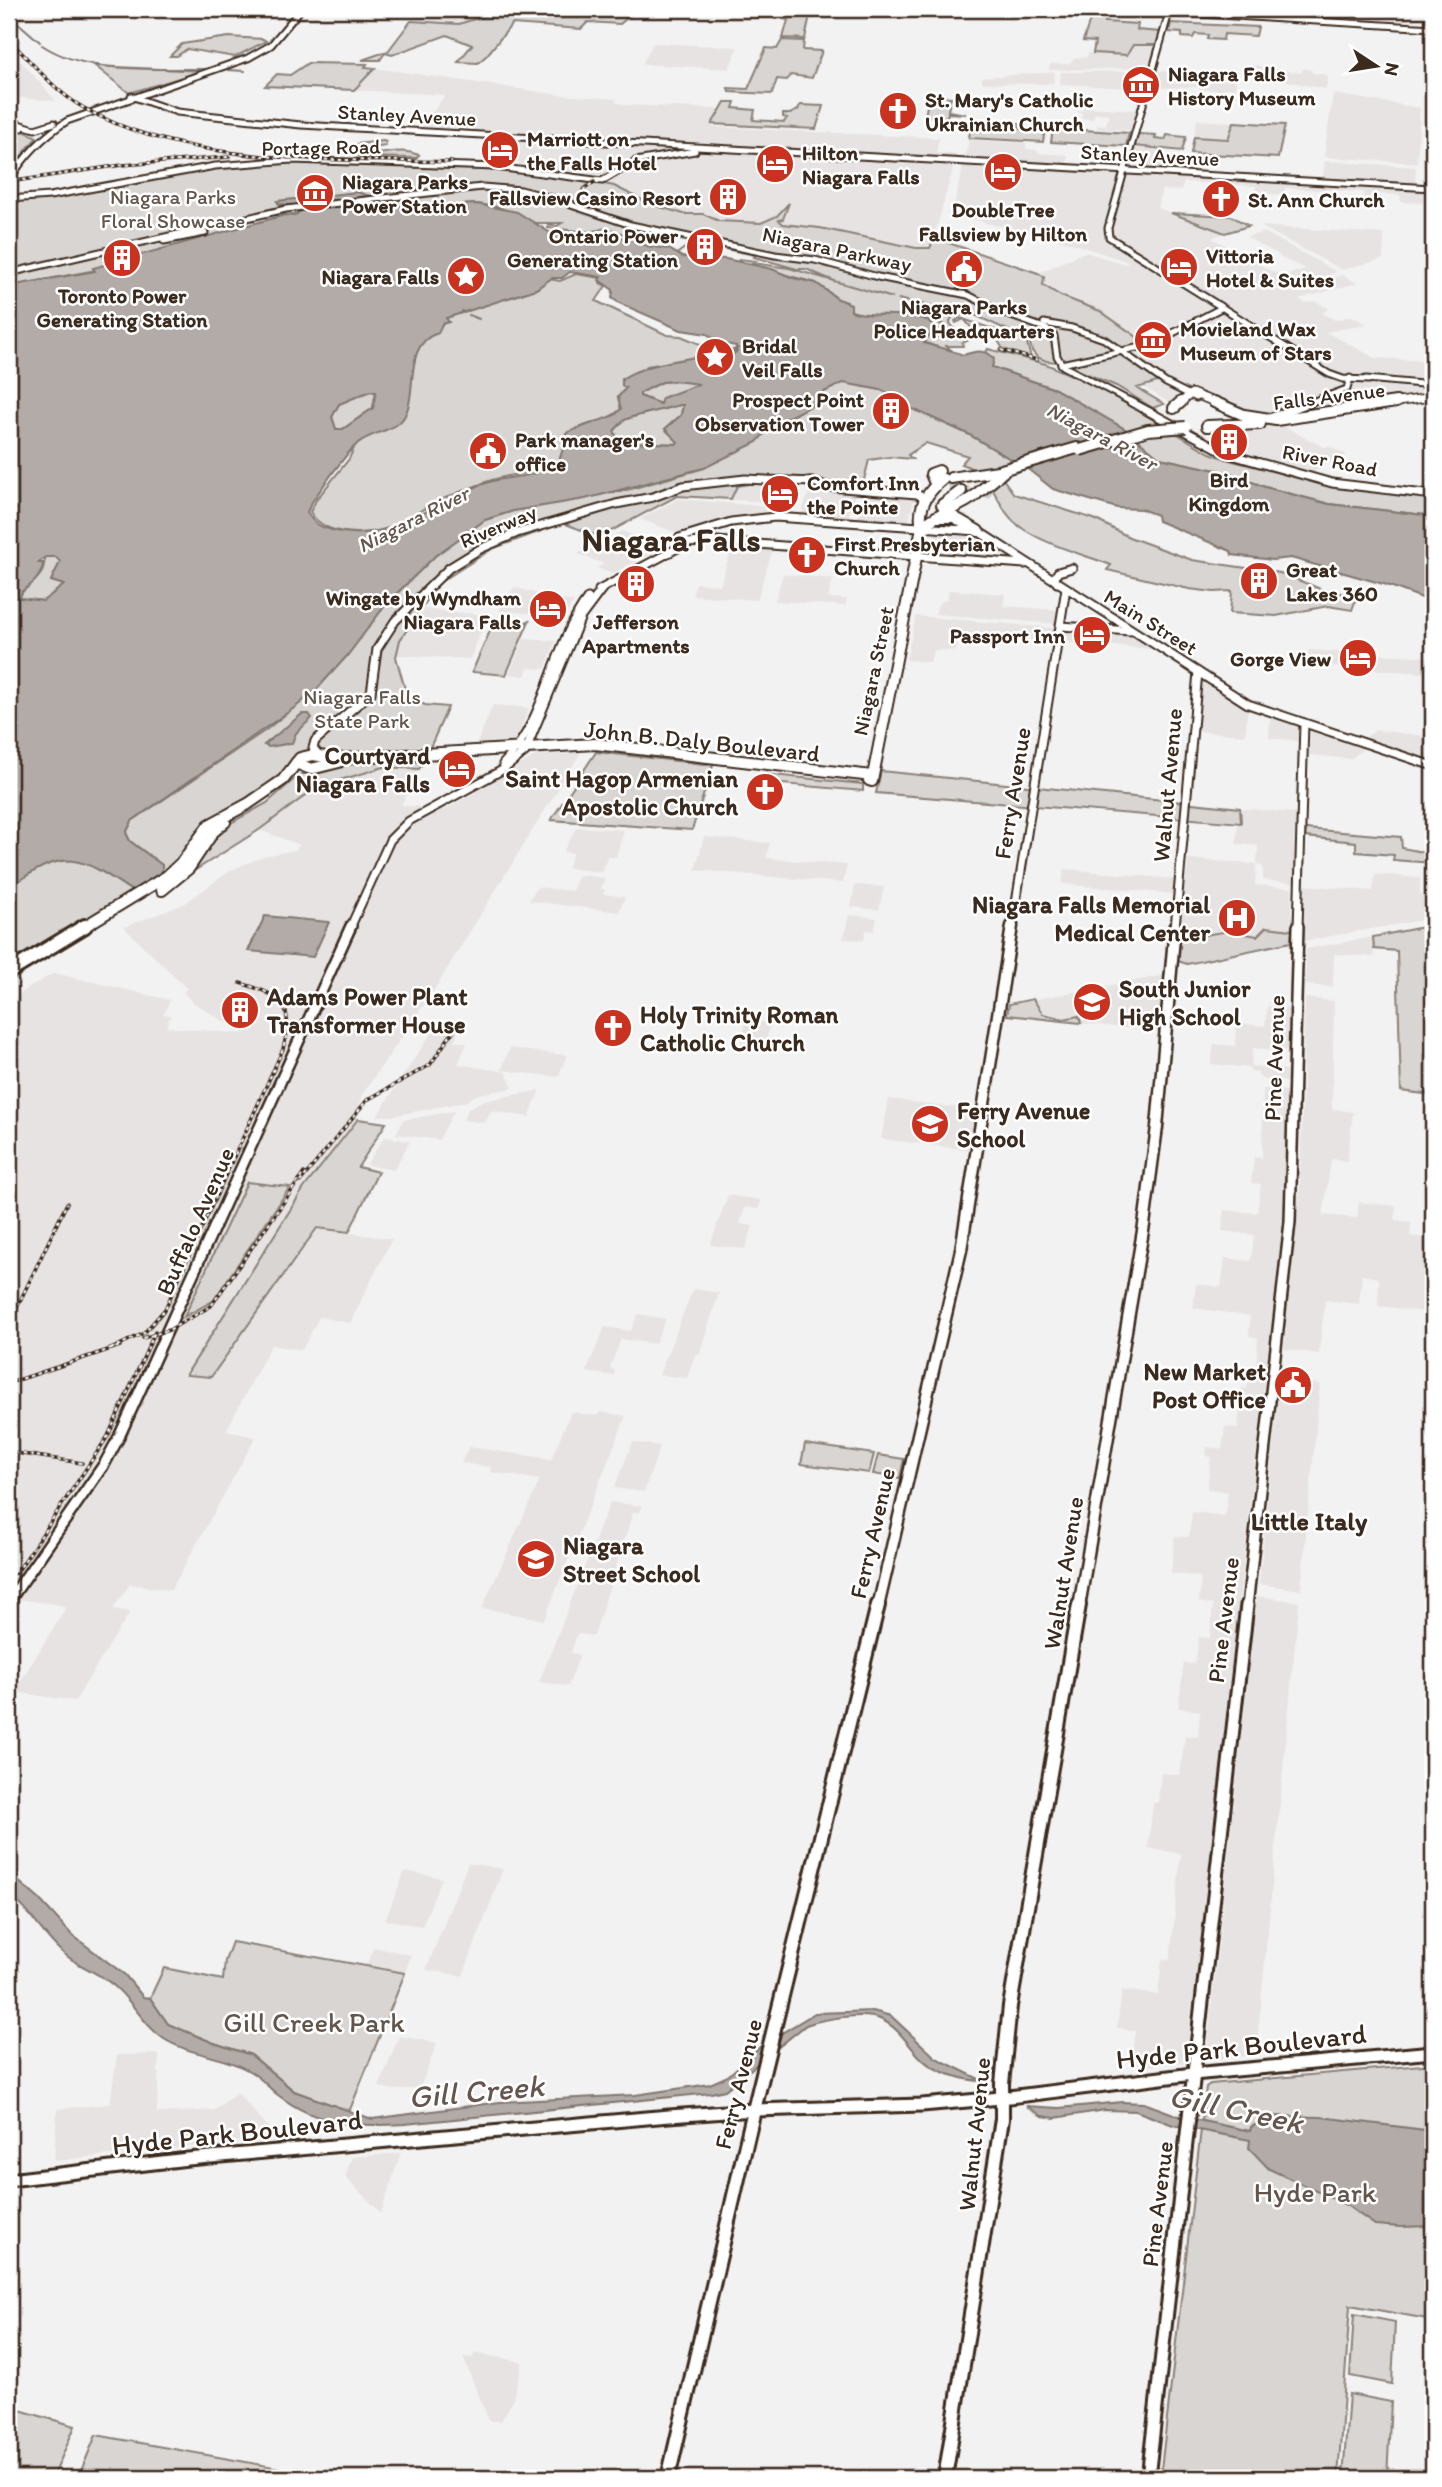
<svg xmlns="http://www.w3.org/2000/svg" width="1442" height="2487" font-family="Itim,sans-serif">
<rect width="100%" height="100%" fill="#f3f2f2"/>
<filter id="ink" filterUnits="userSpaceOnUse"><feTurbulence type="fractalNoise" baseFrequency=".0143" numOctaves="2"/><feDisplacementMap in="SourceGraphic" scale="14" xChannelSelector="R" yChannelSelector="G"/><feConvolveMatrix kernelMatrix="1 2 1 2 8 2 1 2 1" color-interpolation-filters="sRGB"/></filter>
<g filter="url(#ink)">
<g fill="#e6e3e2">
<path d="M 421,9 L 506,9 L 459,24 L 411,21 Z"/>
<path d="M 653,43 L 738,47 L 729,69 L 642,64 Z"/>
<path d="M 1133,45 L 1157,47 L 1151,68 L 1049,70 L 1050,64 L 1069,64 L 1074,58 L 1087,57 L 1088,53 L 1127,55 Z"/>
<path d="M 9,61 L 22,62 L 56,101 L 9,97 Z"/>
<path d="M 1253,65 L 1301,73 L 1303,69 L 1312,70 L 1312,73 L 1328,75 L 1326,89 L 1248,73 Z"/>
<path d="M 375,68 L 561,95 L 617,99 L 615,102 L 626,105 L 720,109 L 713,127 L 939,138 L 936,153 L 957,154 L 931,248 L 916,248 L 805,225 L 706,224 L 651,211 L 597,183 L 612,178 L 520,165 L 517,158 L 482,157 L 498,131 L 422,127 L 445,95 L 354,90 Z"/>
<path d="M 1148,71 L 1144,89 L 1060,84 L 1061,72 Z"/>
<path d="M 1157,71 L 1211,72 L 1237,74 L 1235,88 L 1224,88 L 1223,91 L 1199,89 L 1198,87 L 1151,88 Z"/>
<path d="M 1055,72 L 1053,83 L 1045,84 L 982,83 L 982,77 Z"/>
<path d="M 1333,94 L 1420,108 L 1417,163 L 1324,157 Z"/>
<path d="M 1084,107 L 1137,110 L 1134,121 L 1125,121 L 1134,122 L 1132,130 L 1097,129 L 1097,125 L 1106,125 L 1109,114 L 1095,113 L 1093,119 L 1081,118 L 1082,113 L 1076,112 L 1083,110 Z"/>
<path d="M 1197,120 L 1234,122 L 1228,139 L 1194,137 Z"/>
<path d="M 969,140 L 1026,143 L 1026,149 L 1037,150 L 1038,153 L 1068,155 L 1067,163 L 1099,165 L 1099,168 L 1120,172 L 1120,176 L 1128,176 L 1129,173 L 1423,189 L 1423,203 L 1401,202 L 1400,195 L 1372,194 L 1371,200 L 1364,200 L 1363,192 L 1285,188 L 1284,195 L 1255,193 L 1256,186 L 1184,182 L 1181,191 L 1162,190 L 1158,208 L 1225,233 L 1212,238 L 1281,276 L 1306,269 L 1279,257 L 1281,256 L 1246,237 L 1264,232 L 1337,272 L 1322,278 L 1325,280 L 1342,275 L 1357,283 L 1299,299 L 1305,303 L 1315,301 L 1329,309 L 1322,313 L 1335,320 L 1352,316 L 1367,324 L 1326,332 L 1375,358 L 1425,361 L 1426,356 L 1433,356 L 1433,394 L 1278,417 L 1242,412 L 1191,392 L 1171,404 L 1142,386 L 1167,379 L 1129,352 L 1145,348 L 1147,344 L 1100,311 L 1061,296 L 1043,285 L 1044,277 L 1038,273 L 1085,252 L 1126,264 L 1128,262 L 1066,241 L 952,215 Z"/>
<path d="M 1134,146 L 1159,148 L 1158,152 L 1165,152 L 1164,156 L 1157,156 L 1156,162 L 1181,163 L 1180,171 L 1128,168 Z"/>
<path d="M 1325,161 L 1416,167 L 1415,185 L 1322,179 Z"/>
<path d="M 1260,226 L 1384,234 L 1383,259 L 1342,270 Z"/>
<path d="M 1283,426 L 1324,447 L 1329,446 L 1347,455 L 1331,461 L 1310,475 L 1227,451 L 1208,441 L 1251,427 Z"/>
<path d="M 763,481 L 794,483 L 786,508 L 769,507 L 765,502 L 731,500 L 736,486 Z"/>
<path d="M 810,488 L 852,491 L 855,494 L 848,518 L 801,515 Z"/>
<path d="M 865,492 L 915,495 L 908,523 L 857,520 Z"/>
<path d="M 678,499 L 763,506 L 767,516 L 718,522 L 687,532 L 674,532 L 640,519 Z"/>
<path d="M 622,531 L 664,547 L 612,574 L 597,568 L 604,564 L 578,554 Z"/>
<path d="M 936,531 L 976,534 L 1000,549 L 990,553 L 995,555 L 994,559 L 930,554 Z"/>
<path d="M 733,545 L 773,548 L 757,600 L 692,595 L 696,583 L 720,585 Z"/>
<path d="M 783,574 L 833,579 L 828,598 L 847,599 L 845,606 L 775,601 Z"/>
<path d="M 515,587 L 545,596 L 574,602 L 564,616 L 499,611 L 506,595 Z"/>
<path d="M 949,590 L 1005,594 L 1003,606 L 1058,610 L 1056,624 L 935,614 L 938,604 L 947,599 Z"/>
<path d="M 421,609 L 488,615 L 470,659 L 396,655 L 400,640 Z"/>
<path d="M 916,616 L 1056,628 L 1054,642 L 960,635 L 956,651 L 934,650 L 930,662 L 906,660 Z"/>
<path d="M 1065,628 L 1130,633 L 1153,649 L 1062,642 Z"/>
<path d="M 524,639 L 556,641 L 545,669 L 528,668 L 525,676 L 509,674 Z"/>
<path d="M 1308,650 L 1433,657 L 1433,674 L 1307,664 Z"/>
<path d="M 1203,682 L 1248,707 L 1245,735 L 1196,731 L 1200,684 Z"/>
<path d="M 493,705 L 529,708 L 516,741 L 477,743 Z"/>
<path d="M 1270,714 L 1299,724 L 1298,741 L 1269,738 Z"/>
<path d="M 1311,728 L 1366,746 L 1351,759 L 1309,755 Z"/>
<path d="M 1376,730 L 1433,737 L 1433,763 L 1362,740 Z"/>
<path d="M 581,752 L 432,993 L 361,1096 L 358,1119 L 304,1188 L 211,1377 L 317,1228 L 392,1239 L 350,1323 L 319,1317 L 302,1350 L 271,1345 L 226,1431 L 256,1437 L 171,1590 L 130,1584 L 113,1609 L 130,1612 L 75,1701 L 14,1692 L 67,1606 L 18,1599 L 9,1611 L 9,1000 L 54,973 L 170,1000 L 164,1014 L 171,1015 L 166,1027 L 245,1034 L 192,1002 L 183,992 L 187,989 L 124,927 L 184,904 L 231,870 L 264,856 L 295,850 L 300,845 L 259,830 L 317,787 L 384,767 L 419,769 L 401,805 L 445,810 L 535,756 Z"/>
<path d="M 1240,808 L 1297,813 L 1294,883 L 1263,880 L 1263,866 L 1257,865 L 1258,846 L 1236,844 Z"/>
<path d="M 577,827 L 624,830 L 616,857 L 608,857 L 601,872 L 567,868 L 573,853 L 563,852 Z"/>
<path d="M 704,837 L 770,843 L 766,858 L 847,865 L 843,883 L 695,870 Z"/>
<path d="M 1188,859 L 1256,864 L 1255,885 L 1292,888 L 1291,941 L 1185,964 L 1180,962 L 1184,895 L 1062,884 L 1064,869 L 1186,880 Z"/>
<path d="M 1375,874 L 1420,878 L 1420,895 L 1433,896 L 1433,918 L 1304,941 L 1305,885 L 1373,891 Z"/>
<path d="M 579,875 L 605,878 L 601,889 L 605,890 L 603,894 L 625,897 L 619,912 L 529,901 L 537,887 L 572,891 Z"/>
<path d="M 855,885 L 884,887 L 879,910 L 851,907 Z"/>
<path d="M 849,915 L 877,918 L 874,931 L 866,930 L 864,940 L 843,939 Z"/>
<path d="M 1373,937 L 1374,957 L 1334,954 L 1333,987 L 1305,985 L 1306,949 Z"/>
<path d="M 1166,975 L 1161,1032 L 1007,1015 L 1009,1004 Z"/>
<path d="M 1305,998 L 1334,1001 L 1332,1109 L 1353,1112 L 1347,1161 L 1331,1159 L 1323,1215 L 1357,1218 L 1359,1202 L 1396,1206 L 1395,1220 L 1411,1222 L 1410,1236 L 1424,1238 L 1425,1225 L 1433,1226 L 1433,1313 L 1378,1306 L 1379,1278 L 1362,1275 L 1359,1304 L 1325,1300 L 1319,1354 L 1284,1349 L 1300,1187 Z"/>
<path d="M 1267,1006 L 1290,1009 L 1289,1051 L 1253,1048 L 1251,1066 L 1288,1070 L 1288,1082 L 1261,1079 L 1257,1072 L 1250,1071 L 1250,1068 L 1211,1064 L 1214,1044 L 1235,1046 L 1236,1023 L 1265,1026 Z"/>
<path d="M 440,1020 L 462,1023 L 454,1041 L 467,1043 L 458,1064 L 506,1072 L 513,1088 L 478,1094 L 465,1102 L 392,1116 L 377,1116 L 398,1084 L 403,1081 L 401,1079 Z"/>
<path d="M 746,1021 L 771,1022 L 766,1040 L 741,1044 Z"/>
<path d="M 510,1048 L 528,1051 L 567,1055 L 558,1077 L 501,1070 Z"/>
<path d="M 1263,1089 L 1287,1091 L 1286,1195 L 1186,2059 L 1184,2062 L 1130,2068 L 1135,2031 L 1117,2028 L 1122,1990 L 1158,1995 L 1162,1959 L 1170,1960 L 1181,1854 L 1148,1848 L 1153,1803 L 1158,1803 L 1161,1773 L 1180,1775 L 1185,1736 L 1198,1737 L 1200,1711 L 1178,1708 L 1184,1663 L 1195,1664 L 1199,1637 L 1210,1638 L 1213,1605 L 1199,1602 L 1201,1577 L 1171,1573 L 1175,1536 L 1189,1537 L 1192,1512 L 1225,1516 L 1228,1492 L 1207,1489 L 1211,1457 L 1206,1456 L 1207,1447 L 1222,1449 L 1225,1427 L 1238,1428 L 1242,1388 L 1247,1389 L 1250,1365 L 1256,1365 L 1258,1338 L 1249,1336 L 1250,1316 L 1193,1308 L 1196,1284 L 1221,1287 L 1225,1258 L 1251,1261 L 1254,1235 L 1222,1231 L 1224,1210 L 1257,1213 L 1261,1184 L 1251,1183 L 1254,1157 L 1262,1158 Z"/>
<path d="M 540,1090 L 529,1117 L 491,1111 L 485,1123 L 463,1120 L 469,1108 L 482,1101 Z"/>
<path d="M 889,1099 L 978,1110 L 972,1150 L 881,1139 Z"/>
<path d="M 454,1111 L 439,1140 L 396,1134 L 403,1120 Z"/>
<path d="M 384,1137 L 410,1141 L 394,1170 L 366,1165 Z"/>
<path d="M 728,1195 L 762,1200 L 758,1209 L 745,1207 L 740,1224 L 753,1226 L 745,1249 L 710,1245 Z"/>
<path d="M 693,1289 L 719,1293 L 699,1355 L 695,1355 L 687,1378 L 659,1375 Z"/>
<path d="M 638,1314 L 666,1319 L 655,1344 L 621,1339 L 610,1367 L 615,1372 L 613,1376 L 586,1372 L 605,1327 L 631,1331 Z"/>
<path d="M 1280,1379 L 1320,1384 L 1301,1590 L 1259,1584 Z"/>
<path d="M 571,1412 L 598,1416 L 600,1412 L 626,1416 L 544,1620 L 482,1608 L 540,1480 L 490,1472 L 491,1467 L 461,1463 L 469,1447 L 551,1459 Z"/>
<path d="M 633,1442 L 660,1446 L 644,1492 L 614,1488 Z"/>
<path d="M 610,1502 L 642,1506 L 640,1512 L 633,1512 L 594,1636 L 577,1634 L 571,1653 L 580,1655 L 568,1686 L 539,1682 Z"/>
<path d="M 1257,1596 L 1299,1602 L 1256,2055 L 1208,2060 L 1206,2057 Z"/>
<path d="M 468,1863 L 503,1869 L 463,1976 L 426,1970 Z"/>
<path d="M 405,1871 L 442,1878 L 422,1926 L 385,1920 Z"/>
<path d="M 374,1947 L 411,1955 L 405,1973 L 366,1965 Z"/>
<path d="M 399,2036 L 437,2043 L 420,2088 L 396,2090 L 379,2087 Z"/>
<path d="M 159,2054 L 157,2113 L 215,2110 L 237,2092 L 277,2137 L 54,2161 L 57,2109 L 110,2104 L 117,2055 Z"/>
<path d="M 401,2153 L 381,2213 L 345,2177 L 352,2157 Z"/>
<path d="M 475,2353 L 523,2362 L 512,2402 L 501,2421 L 489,2421 L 463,2357 L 473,2358 Z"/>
</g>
<g fill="#d8d5d2" stroke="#8a8078" stroke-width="2">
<path d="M 506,9 L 566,9 L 632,14 L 620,24 L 588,22 L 581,29 L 512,24 L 487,55 L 478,63 L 458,62 L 472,45 L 447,35 L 392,55 L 385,53 L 380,60 L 362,60 L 388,51 L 411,21 L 459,24 Z"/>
<path d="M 785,13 L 810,15 L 805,39 L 783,38 L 788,20 L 783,19 Z"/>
<path d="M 1091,17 L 1107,17 L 1105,22 L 1138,24 L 1137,30 L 1161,32 L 1158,45 L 1133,45 L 1127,55 L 1093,53 L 1095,42 L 1083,41 Z"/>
<path d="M 1171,23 L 1258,27 L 1256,36 L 1224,34 L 1223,40 L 1207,39 L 1208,35 L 1195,34 L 1193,38 L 1182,37 L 1182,33 L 1169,32 Z"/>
<path d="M 229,37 L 263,39 L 266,41 L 235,57 L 187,49 L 177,56 L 170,56 L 182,44 Z"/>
<path d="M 782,40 L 804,41 L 803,50 L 822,51 L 812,78 L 791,75 L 787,80 L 777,79 L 772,94 L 729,92 L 728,88 L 748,89 L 766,48 L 777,49 Z"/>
<path d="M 308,63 L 367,64 L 365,67 L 375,68 L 354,90 L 265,86 L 277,74 L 290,75 Z"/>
<path d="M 95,66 L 203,71 L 129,93 Z"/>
<path d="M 929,96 L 951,97 L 948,111 L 966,114 L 948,113 L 947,117 L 925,116 Z"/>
<path d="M 725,102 L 735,102 L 733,108 L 755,110 L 753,120 L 784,122 L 787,118 L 783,117 L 783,114 L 790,114 L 798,110 L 800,105 L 823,106 L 816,129 L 712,124 Z"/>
<path d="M 1234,122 L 1285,125 L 1278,158 L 1191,153 L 1194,137 L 1228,139 Z"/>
<path d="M 991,123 L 1019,124 L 1019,129 L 1045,130 L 1043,142 L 969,138 L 970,131 L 989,131 Z"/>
<path d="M 17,128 L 37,137 L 9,171 L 9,138 Z"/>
<path d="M 1053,128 L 1129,133 L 1126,146 L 1051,142 Z"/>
<path d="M 1138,134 L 1156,135 L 1155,139 L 1165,140 L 1167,135 L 1186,137 L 1182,151 L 1134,146 Z"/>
<path d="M 383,141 L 386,142 L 386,146 L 372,148 L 365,152 C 381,158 397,146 419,155 L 416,158 L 360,157 L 351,151 L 357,144 Z"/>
<path d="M 310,161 L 350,165 L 488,167 L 589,181 L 614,186 L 650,204 L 684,214 L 703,214 L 719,221 L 761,223 L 777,216 L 789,203 L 783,219 L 779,220 L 783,224 L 820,228 L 916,248 L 930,248 L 934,238 L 1038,273 L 1044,277 L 1043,285 L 1061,296 L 1100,311 L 1147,344 L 1116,350 L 1161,381 L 1137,388 L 1164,404 L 1153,408 L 1116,386 L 1078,370 L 1071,363 L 1046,361 L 1037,357 L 1032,351 L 1029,340 L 966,311 L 959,312 L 898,299 L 969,316 C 961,315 951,313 950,323 L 958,334 L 954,335 L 937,319 L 921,314 L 942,325 L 950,336 L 938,337 L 961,337 L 967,341 L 962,343 L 963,346 L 946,346 L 950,349 L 941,349 L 924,342 L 927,334 L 935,328 C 923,307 873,321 851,311 L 847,302 L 838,299 L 816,283 L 738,262 L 739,259 L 756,261 L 753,263 L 789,268 L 893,298 L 834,281 L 806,269 L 797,269 L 754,257 L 755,255 C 719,248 691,242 655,235 L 650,239 L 652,240 L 646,241 L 606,228 L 590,232 L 548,228 L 548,224 L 557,226 L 562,223 L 532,223 L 499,207 L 477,204 L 402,208 L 390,203 L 350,208 L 340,206 L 338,201 L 354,194 L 277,201 L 279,204 L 298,206 L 301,211 L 295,215 L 285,215 L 94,269 L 96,270 L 17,285 L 9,280 L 9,200 L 202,169 Z"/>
<path d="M 1171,213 L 1231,216 L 1249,226 L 1225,233 Z"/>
<path d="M 576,274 L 601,278 L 600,283 L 606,286 L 596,301 L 667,335 L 681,336 L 707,347 L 722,344 L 730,349 L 723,354 L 647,366 L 618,397 L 621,409 C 605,425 579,422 562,438 L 564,446 L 558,464 C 535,474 509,473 486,482 C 467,489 444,497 427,507 C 420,510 415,516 409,520 C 383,535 328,542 310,512 L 316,500 L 349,459 L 361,432 L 379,418 L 401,411 L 418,348 L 427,337 L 438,333 L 446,318 L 536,289 L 549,279 L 560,281 Z"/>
<path d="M 960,318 L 1023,339 L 1027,343 L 1031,358 L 1003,349 L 996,337 L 973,330 L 964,319 L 956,323 L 955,321 Z"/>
<path d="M 988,349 L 1046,364 L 1094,385 L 1210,453 L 1229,460 L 1318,482 L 1433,497 L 1433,516 L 1329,504 L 1265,487 L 1220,471 L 1160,458 L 1125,429 L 1055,389 L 992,367 L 993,357 L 986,352 Z"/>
<path d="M 675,381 L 701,383 L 660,404 L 640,396 L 640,393 L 662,382 Z"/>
<path d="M 843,382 L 881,390 L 888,393 L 895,401 L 968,434 L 1016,462 L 1000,475 L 1014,494 L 1094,519 L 1129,537 L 1192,560 L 1280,573 L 1323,590 L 1357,596 L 1352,610 L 1328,606 L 1276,616 L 1230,613 L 1232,591 L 1214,592 L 1189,589 L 1107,570 L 1111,565 C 1082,554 1045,545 1019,526 C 994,507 997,475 961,464 L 968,456 L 926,443 L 908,455 L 912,459 L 890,457 L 869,460 L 864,480 L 855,488 L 778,482 L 782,487 L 766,481 L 737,486 L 731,499 L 677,496 L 600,537 L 563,523 L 492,549 L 439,583 L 400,640 L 396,657 L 407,696 L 425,705 L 448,707 L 428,752 L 335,757 L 310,749 L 311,753 L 245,802 L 205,824 L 170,870 L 9,969 L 9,888 C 64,847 79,855 132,891 L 162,873 L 162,865 L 130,841 L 126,833 L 132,821 L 266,730 L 318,688 L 387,603 L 435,556 L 468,530 L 485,520 L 513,511 L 631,489 L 704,468 L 767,432 L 771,426 L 819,402 L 824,396 L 824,392 Z"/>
<path d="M 370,391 L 376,392 L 373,408 L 343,429 L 336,429 L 332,417 L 339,404 Z"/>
<path d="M 680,405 L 683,405 L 681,415 L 665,429 L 679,442 L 676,444 L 629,442 L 617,438 L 614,431 L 624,420 L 632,417 Z"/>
<path d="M 46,557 L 56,557 L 61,562 L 51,581 L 64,585 L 43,601 L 19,598 C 23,587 36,583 42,572 C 45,566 43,562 46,557 Z"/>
<path d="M 529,621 L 506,675 L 472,672 L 493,624 L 514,625 Z"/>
<path d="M 596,752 L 713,765 L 692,830 L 551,820 Z"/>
<path d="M 383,761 L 424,762 L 419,769 L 384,767 L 317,787 L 259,830 L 183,878 L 225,826 L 267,803 L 299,775 L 338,765 Z"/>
<path d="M 881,771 L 1240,808 L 1241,823 L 876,793 Z"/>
<path d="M 762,774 L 863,784 L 863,791 L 758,782 Z"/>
<path d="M 1306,829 L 1401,837 L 1402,848 L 1433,854 L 1433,863 L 1393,860 L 1394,855 L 1356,852 L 1356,842 L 1305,837 Z"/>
<path d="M 1433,925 L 1433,1095 L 1401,1091 L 1397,951 L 1374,949 L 1373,937 Z"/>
<path d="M 1266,927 L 1292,930 L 1291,942 L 1187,964 L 1178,961 L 1179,939 L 1229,931 L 1257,936 Z"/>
<path d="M 1033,999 L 1043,1014 L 1064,1019 L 1079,1016 L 1081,1023 L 1007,1015 L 1009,1004 Z"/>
<path d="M 358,1119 L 386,1123 L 358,1167 L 378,1172 L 349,1232 L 317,1228 L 211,1377 L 186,1375 L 304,1188 Z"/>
<path d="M 247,1182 L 290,1187 L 213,1301 L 184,1317 Z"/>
<path d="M 805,1444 L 874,1454 L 869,1473 L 801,1464 Z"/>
<path d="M 878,1455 L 904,1459 L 900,1478 L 873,1474 Z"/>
<path d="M 232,1942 L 405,1973 L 349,2112 L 294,2091 L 251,2055 L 214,2043 L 168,2024 L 150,1998 L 164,1968 L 223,1980 L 225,1961 Z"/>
<path d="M 1433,2064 L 1433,2320 L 1350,2305 L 1338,2478 L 1160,2478 L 1206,2087 L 1210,2084 Z"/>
<path d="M 1354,2314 L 1395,2322 L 1392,2384 L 1350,2376 Z"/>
<path d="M 1349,2394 L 1391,2402 L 1387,2478 L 1343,2478 Z"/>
<path d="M 9,2407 L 75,2426 L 53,2478 L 9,2478 Z"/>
<path d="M 96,2435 L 334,2478 L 78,2478 Z"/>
</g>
<g fill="#b2aba7" stroke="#827770" stroke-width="2" fill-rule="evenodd">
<path d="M 357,192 L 396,204 L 402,208 L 477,204 L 517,212 L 549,232 L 607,234 L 612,230 L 614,236 L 636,240 L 647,246 L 669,249 L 682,257 L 726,259 L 772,269 L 793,278 L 816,283 L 838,299 L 851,304 L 851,311 C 872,320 924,307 935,328 L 924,343 C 938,348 950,349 963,355 C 976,351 984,348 994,359 L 992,367 L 1055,389 L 1125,429 L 1160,458 L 1230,473 L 1265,487 L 1329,504 L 1433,516 L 1433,602 L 1387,585 L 1291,558 L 1273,560 L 1232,555 L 1231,551 L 1158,521 L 1157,515 L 1141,509 L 1117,508 L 1053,489 L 1029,470 L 968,434 L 895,401 L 888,393 L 881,390 L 843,383 L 824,392 L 818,402 L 771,426 L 757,442 L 704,468 L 585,499 L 513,511 L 485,520 L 435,556 L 387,603 L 347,656 L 318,688 L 297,706 L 132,821 L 126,833 L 130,841 L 162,865 L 162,873 L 132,891 C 79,855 64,847 9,888 L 9,294 L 18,289 L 9,286 L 95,271 L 93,268 L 285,215 L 294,216 L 301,211 L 298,206 L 279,204 L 277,201 ZM 570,272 L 601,277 L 599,280 L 613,290 L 612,298 L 619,303 L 681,330 L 707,334 L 720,343 L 736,346 L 736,352 L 731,356 C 724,357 716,354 709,355 C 684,359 641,365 622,379 L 622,386 L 626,388 L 618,397 L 621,409 L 615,415 L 568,432 L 562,438 L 564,446 L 558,464 C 548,468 538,473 528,475 C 514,478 499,478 486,483 C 435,500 389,546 332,530 C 320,527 313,523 307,512 L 312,502 C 323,486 344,456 358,443 C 371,432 396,431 404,417 C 419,392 402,344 438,333 L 442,324 L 449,322 L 446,318 L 536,289 L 552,278 L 562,278 ZM 675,381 L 699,384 L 662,398 L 660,404 L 640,396 L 640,393 L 662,382 ZM 370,391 L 376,392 L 373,408 L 343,429 L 336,429 L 332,417 L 339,404 ZM 680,405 L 683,405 L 681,415 L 665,429 L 678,442 L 676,444 L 629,442 L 617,438 L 614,431 L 624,420 L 632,417 ZM 46,557 L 56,557 L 60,562 L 51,581 L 64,585 L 43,601 L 20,598 L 22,591 C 32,585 42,576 43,563 L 38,563 Z"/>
<path d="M 302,714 L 309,714 L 312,718 L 296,733 L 292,743 L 269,747 L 264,745 Z"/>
<path d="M 265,916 L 329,922 L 313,957 L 248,951 Z"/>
<path d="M 9,1873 L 39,1899 L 72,1935 L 125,1975 L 143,1997 L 150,1998 L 168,2024 L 214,2043 L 251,2055 L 294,2091 L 372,2119 L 500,2102 L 635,2095 L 710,2084 L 728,2076 L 762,2045 L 815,2013 L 873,2011 L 891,2016 L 936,2058 L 983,2081 C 966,2081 935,2072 923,2060 C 908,2046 899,2027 880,2019 C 863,2012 823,2019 806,2025 L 725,2090 L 711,2093 L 405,2124 C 357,2127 318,2126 278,2095 C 270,2089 263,2080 254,2074 C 228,2056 191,2056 164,2039 C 143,2025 132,2000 113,1985 C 97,1972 78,1966 63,1953 C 43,1936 30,1910 9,1894 Z"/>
<path d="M 1122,2102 L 1144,2103 L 1179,2116 L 1250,2131 L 1251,2127 L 1271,2116 L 1321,2117 L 1433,2131 L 1433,2226 L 1400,2227 L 1375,2225 L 1346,2205 L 1269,2169 L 1249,2148 L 1250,2140 L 1173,2125 L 1136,2111 L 1105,2110 L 1055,2118 L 1042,2116 L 1026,2106 L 1059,2108 Z"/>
</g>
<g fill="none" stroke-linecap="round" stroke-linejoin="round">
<g stroke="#827770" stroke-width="2">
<path d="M 9,14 L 14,19"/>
<path d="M 17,22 L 40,42"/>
<path d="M 42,45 C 88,75 151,68 204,69"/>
<path d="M 228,70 L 245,71"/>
<path d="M 678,253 L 686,247"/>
<path d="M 462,311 L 465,313"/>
<path d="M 469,315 L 479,319"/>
<path d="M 727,353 L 737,351"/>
<path d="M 719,356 L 738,348"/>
</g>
<g stroke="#cecac8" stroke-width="10" stroke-dasharray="10 4.5" stroke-linecap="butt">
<path d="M 948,484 L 955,482"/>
<path d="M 966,493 L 971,490"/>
<path d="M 985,497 L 991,482"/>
</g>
<defs>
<g id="secondary-far3">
<path d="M 1119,9 L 1433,28"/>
<path d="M 1170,9 L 1108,228 L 1109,237 L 1329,374 L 1343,379 L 1369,380"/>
<path d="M 131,96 L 177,112 L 301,125 L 1433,188"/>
<path d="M 9,113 L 22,128"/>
<path d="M 18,124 L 35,129 L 54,123"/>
<path d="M 9,181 C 24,156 42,137 67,121 L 248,58 L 271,45 L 301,9"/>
<path d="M 9,199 L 50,196 L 215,166 L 292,160 L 496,167 L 602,181 L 636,161 L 695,151"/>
<path d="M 571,205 L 631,225 L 775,255 L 815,260 L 878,277 L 968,295 L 1003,313 L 1047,329 L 1054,336 L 1057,356 L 1063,366 L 1135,404"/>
<path d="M 164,241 L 205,233"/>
<path d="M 9,273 L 286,209 L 482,187 L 521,190 L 571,203"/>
<path d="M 1044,323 L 1072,328 L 1104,339 L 1166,383 L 1196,398"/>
<path d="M 1061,364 L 1150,345 L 1221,308"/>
<path d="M 1366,379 L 1433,385"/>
<path d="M 1306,404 L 1347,389 L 1350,378"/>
</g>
<g id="secondary-far2">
<path d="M 1131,402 L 1228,454 L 1332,483 L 1433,495"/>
<path d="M 1267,419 L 1311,402"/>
<path d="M 916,556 L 717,541 L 687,543 L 679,538 L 731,522 L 775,517 L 978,531"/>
<path d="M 599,590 L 687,543"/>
<path d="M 320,756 L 313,748 L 315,741 L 371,693 L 377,649 L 395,621 L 449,568 L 480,549 L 517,533 L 616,504 L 653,497 L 683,486 L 745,479 L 812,482 L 830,487 L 917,494 L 922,497 L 923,503"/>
<path d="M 503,764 C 548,718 550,649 588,598"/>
<path d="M 350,928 L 390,840 L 409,821 L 504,769 L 525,752 L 581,617 L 602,589"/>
<path d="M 1298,928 L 1304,723"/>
</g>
<g id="secondary-far1">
<path d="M 9,1601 L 105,1463 L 119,1437 L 351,926"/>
<path d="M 1247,1607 L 1290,1222 L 1298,926"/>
</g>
<g id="secondary">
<path d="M 9,2180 L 188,2159 L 669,2116 L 754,2110 L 922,2105 L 1001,2098 L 1193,2074 L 1433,2052"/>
<path d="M 1148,2478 L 1247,1605"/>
</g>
<g id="primary-far2">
<path d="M 978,531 L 1248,704 L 1433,766"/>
<path d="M 916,556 L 1025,564"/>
<path d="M 1057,583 L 1055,577 L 1058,572 L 1072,568"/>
<path d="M 1061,626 L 1130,631"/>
<path d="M 1012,928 L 1066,588"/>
<path d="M 1175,928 L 1198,672"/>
</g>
<g id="primary-far1">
<path d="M 878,1607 L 961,1250 L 1012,926"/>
<path d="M 1079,1607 L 1144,1225 L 1157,1127 L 1175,926"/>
</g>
<g id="primary">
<path d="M 668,2478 L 754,2110 L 878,1605"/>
<path d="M 945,2478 L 1002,2119 L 1002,2084 L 1010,2006 L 1079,1605"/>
</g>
<g id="highway-far2">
<path d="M 1179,404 L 1192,393 L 1219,404"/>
<path d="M 1384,404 L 1433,397"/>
</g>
<g id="highway-far1">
<path d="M 1214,402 L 1244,415 L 1276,420 L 1396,402"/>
<path d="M 1174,408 L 1181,402"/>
<path d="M 1207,426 L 1260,424"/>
<path d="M 951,478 L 998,471 L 1077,448"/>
<path d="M 934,481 L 931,474 L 939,471"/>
<path d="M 979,492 L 1003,472"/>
<path d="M 942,505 L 961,491"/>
<path d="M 937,517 L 954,517 L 978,531"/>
<path d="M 922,527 C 939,511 958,509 976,495"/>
<path d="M 296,763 L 311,769 L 339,762"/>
<path d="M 869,780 L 872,781 L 922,527 C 917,507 928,491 943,479"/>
<path d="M 162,890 L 189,868 L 213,832 L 225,822"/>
<path d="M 82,928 L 167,876 L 182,862 L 209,825 L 248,804 L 283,780 L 300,758 L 313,755 L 337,759 L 595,744 L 872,776"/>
</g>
<path id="highway" d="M 9,972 L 85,926"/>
</defs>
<use href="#secondary-far3" stroke="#3b2a1e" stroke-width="9"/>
<use href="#secondary-far2" stroke="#3b2a1e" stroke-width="11"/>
<use href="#secondary-far1" stroke="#3b2a1e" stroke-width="14"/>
<use href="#secondary" stroke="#3b2a1e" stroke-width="17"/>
<use href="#primary-far2" stroke="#3b2a1e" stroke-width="11"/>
<use href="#primary-far1" stroke="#3b2a1e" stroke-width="15"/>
<use href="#primary" stroke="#3b2a1e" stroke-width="18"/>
<use href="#highway-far2" stroke="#3b2a1e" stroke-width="10"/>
<use href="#highway-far1" stroke="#3b2a1e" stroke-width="14"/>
<use href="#highway" stroke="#3b2a1e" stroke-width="18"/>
<use href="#secondary-far3" stroke="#fff" stroke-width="5"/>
<use href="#secondary-far2" stroke="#fff" stroke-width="7"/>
<use href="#secondary-far1" stroke="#fff" stroke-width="9"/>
<use href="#secondary" stroke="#fff" stroke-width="11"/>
<use href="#primary-far2" stroke="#fff" stroke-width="7"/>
<use href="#primary-far1" stroke="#fff" stroke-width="10"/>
<use href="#primary" stroke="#fff" stroke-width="12"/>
<use href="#highway-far2" stroke="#fff" stroke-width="7"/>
<use href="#highway-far1" stroke="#fff" stroke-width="10"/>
<use href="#highway" stroke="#fff" stroke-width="12"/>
<defs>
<g id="rail">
<path d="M 9,40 C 33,63 55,92 84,108 C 189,168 335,158 452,162"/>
<path d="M 9,182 L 122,165 L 229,157"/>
<path d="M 583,190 L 594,182"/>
<path d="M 1001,350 L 1037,360"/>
<path d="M 300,1182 L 367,1100 L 430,1065 L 456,1027"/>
<path d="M 9,1324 L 67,1203"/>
<path d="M 143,1338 L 169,1330 L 211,1306 L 304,1173"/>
<path d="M 111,1349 L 144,1333 L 165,1309 L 283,1049 C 295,1004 282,995 240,983"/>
<path d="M 9,1383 L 120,1346"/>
<path d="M 9,1452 L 82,1463"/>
<path d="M 9,1584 L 108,1436 L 155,1332"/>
</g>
</defs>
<use href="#rail" stroke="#3b2a1e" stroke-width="3.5"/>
<use href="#rail" stroke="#fff" stroke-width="2" stroke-dasharray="3.5" stroke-linecap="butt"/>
<defs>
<path id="highway-bridge" d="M 1080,450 L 1148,430 L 1186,427"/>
</defs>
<use href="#highway-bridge" stroke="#3b2a1e" stroke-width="14" stroke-linecap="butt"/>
<use href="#highway-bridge" stroke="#fff" stroke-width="10"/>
</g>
</g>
<defs>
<symbol id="museum-disc" viewBox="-11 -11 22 22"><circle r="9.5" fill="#c8321e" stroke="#fff"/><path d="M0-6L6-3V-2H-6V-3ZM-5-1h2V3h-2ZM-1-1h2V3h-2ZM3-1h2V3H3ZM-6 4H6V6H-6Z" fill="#fff"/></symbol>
<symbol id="church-disc" viewBox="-11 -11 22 22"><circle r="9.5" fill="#c8321e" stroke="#fff"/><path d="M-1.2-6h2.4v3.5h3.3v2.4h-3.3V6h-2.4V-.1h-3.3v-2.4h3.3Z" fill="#fff"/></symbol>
<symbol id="hotel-disc" viewBox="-11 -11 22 22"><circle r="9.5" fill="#c8321e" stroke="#fff"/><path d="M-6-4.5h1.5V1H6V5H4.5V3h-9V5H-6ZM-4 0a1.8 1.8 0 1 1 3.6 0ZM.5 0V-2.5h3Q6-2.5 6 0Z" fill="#fff"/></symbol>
<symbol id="building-disc" viewBox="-11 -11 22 22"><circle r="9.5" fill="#c8321e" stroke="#fff"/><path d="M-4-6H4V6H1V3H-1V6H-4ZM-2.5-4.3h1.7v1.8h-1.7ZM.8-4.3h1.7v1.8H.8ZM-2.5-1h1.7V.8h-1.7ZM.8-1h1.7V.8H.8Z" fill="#fff"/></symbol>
<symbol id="civic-disc" viewBox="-11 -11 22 22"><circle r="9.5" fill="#c8321e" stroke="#fff"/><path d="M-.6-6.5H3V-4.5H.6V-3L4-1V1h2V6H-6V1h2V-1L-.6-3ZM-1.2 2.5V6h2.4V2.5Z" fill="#fff"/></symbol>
<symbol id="sight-disc" viewBox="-11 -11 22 22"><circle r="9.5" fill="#c8321e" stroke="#fff"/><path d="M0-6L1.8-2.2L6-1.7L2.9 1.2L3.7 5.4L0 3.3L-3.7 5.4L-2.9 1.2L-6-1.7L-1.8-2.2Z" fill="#fff"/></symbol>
<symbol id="hospital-disc" viewBox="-11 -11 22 22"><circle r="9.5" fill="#c8321e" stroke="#fff"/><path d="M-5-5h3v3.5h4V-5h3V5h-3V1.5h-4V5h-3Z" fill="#fff"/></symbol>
<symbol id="school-disc" viewBox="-11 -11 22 22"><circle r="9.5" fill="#c8321e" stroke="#fff"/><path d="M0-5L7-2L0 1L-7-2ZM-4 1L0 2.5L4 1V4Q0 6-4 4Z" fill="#fff"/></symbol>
</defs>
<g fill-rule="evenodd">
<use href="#museum-disc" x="1119" y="63" width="44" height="44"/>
<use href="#church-disc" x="876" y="89" width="44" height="44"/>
<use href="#hotel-disc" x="478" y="128" width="44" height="44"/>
<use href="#hotel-disc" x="753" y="142" width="44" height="44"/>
<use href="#hotel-disc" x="981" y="150" width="44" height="44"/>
<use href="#museum-disc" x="293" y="171" width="44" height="44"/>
<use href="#building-disc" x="706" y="175" width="44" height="44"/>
<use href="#church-disc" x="1199" y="177" width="44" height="44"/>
<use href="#building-disc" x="683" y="225" width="44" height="44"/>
<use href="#building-disc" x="100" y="236" width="44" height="44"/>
<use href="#hotel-disc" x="1157" y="245" width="44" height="44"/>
<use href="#civic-disc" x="942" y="247" width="44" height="44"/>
<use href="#sight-disc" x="444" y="254" width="44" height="44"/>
<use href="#museum-disc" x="1131" y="318" width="44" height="44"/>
<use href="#sight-disc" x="693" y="335" width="44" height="44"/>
<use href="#building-disc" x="869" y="389" width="44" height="44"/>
<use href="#building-disc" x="1207" y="420" width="44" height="44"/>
<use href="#civic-disc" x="466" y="429" width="44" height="44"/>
<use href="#hotel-disc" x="758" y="472" width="44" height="44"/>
<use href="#church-disc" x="785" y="533" width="44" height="44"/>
<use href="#building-disc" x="1237" y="559" width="44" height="44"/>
<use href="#building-disc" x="614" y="562" width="44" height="44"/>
<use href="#hotel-disc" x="526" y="587" width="44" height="44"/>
<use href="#hotel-disc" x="1070" y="613" width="44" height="44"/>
<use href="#hotel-disc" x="1336" y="636" width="44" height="44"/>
<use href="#hotel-disc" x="435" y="747" width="44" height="44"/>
<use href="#church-disc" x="743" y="770" width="44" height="44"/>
<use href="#hospital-disc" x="1215" y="896" width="44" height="44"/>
<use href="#school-disc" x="1070" y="980" width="44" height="44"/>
<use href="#building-disc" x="218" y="988" width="44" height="44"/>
<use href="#church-disc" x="591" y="1006" width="44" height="44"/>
<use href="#school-disc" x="908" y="1102" width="44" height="44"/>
<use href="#civic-disc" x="1271" y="1363" width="44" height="44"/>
<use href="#school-disc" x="514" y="1537" width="44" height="44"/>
</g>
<g text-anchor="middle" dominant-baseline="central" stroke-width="5" stroke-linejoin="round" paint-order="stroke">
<g font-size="21" font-weight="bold" fill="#3b2a1e" stroke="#fff" text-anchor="start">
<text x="1168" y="73">Niagara Falls<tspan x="1168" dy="24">History Museum</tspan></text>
<text x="925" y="99">St. Mary's Catholic<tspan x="925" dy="24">Ukrainian Church</tspan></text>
<text x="527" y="138">Marriott on<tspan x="527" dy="24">the Falls Hotel</tspan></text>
<text x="802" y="152">Hilton<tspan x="802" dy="24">Niagara Falls</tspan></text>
<text x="342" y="181">Niagara Parks<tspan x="342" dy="24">Power Station</tspan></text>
<text x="701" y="197" text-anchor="end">Fallsview Casino Resort</text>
<text x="1248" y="199">St. Ann Church</text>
<text x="1003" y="209" text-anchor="middle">DoubleTree<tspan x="1003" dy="24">Fallsview by Hilton</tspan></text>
<text x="678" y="235" text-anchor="end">Ontario Power<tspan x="678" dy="24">Generating Station</tspan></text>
<text x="1206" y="255">Vittoria<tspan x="1206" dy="24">Hotel &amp; Suites</tspan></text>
<text x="439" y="276" text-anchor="end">Niagara Falls</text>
<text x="122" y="295" text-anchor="middle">Toronto Power<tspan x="122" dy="24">Generating Station</tspan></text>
<text x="964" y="306" text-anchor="middle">Niagara Parks<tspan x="964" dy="24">Police Headquarters</tspan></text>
<text x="1180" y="328">Movieland Wax<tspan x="1180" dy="24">Museum of Stars</tspan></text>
<text x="742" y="345">Bridal<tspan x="742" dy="24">Veil Falls</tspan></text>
<text x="864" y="399" text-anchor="end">Prospect Point<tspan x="864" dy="24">Observation Tower</tspan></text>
<text x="515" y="439">Park manager's<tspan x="515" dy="24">office</tspan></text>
<text x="1229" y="479" text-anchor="middle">Bird<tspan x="1229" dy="24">Kingdom</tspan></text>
<text x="807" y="482">Comfort Inn<tspan x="807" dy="24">the Pointe</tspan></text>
<text x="834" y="543">First Presbyterian<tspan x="834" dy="24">Church</tspan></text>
<text x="1286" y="569">Great<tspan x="1286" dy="24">Lakes 360</tspan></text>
<text x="521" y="597" text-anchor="end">Wingate by Wyndham<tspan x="521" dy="24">Niagara Falls</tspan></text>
<text x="636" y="621" text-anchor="middle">Jefferson<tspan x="636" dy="24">Apartments</tspan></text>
<text x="1065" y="635" text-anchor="end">Passport Inn</text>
<text x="1331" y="658" text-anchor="end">Gorge View</text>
</g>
<g font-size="21" fill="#3b2a1e" stroke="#fff">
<text transform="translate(407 115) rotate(3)">Stanley Avenue</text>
<text transform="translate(321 147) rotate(-1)">Portage Road</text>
<text transform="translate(1150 155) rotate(3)">Stanley Avenue</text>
<text transform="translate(837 249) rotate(12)">Niagara Parkway</text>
<text transform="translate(1329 396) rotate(-7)">Falls Avenue</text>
<text transform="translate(1330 460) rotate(11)">River Road</text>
<text transform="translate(498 526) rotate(-23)">Riverway</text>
<text transform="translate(1151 622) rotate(32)">Main Street</text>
<text transform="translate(873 671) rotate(-78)">Niagara Street</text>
</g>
<g font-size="21" fill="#62554b" stroke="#fff">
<text x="173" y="196">Niagara Parks<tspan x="173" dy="24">Floral Showcase</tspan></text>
<text x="362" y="696">Niagara Falls<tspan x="362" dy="24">State Park</tspan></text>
</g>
<g font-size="21" font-style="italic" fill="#65574e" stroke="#fff">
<text transform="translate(1102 436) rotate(28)">Niagara River</text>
<text transform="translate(413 519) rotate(-27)">Niagara River</text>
</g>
<g font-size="24" fill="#3b2a1e" stroke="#fff">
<text transform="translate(702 741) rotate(6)">John B. Daly Boulevard</text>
<text transform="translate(1167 785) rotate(-85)">Walnut Avenue</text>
<text transform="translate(1012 793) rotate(-81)">Ferry Avenue</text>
<text transform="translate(1274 1058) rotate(-88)">Pine Avenue</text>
<text transform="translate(195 1221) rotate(-66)">Buffalo Avenue</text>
<text transform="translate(872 1533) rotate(-77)">Ferry Avenue</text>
<text transform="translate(1063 1573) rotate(-81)">Walnut Avenue</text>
<text transform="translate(1223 1620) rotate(-83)">Pine Avenue</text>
<text transform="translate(738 2084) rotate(-76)">Ferry Avenue</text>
<text transform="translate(974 2134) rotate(-84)">Walnut Avenue</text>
<text transform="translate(1157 2204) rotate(-83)">Pine Avenue</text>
</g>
<g font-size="24" font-weight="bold" fill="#3b2a1e" stroke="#fff" text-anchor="start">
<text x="430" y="755" text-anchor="end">Courtyard<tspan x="430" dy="28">Niagara Falls</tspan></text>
<text x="738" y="778" text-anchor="end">Saint Hagop Armenian<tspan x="738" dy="28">Apostolic Church</tspan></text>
<text x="1210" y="904" text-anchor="end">Niagara Falls Memorial<tspan x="1210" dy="28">Medical Center</tspan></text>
<text x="1119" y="988">South Junior<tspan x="1119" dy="28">High School</tspan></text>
<text x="267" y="996">Adams Power Plant<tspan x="267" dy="28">Transformer House</tspan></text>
<text x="640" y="1014">Holy Trinity Roman<tspan x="640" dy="28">Catholic Church</tspan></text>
<text x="957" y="1110">Ferry Avenue<tspan x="957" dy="28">School</tspan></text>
<text x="1266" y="1371" text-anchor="end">New Market<tspan x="1266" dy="28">Post Office</tspan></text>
<text x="563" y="1545">Niagara<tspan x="563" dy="28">Street School</tspan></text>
</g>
<g font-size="26" font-weight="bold" fill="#3b2a1e" stroke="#fff">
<text x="1309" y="1521">Little Italy</text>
</g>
<g font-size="28" fill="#62554b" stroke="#fff">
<text x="314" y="2022">Gill Creek Park</text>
<text x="1315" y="2192">Hyde Park</text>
</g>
<g font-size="28" fill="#3b2a1e" stroke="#fff">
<text transform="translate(1241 2046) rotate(-6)">Hyde Park Boulevard</text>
<text transform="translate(237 2132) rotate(-6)">Hyde Park Boulevard</text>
</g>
<g font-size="32" font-weight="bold" fill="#3b2a1e" stroke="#fff">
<text x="671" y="540">Niagara Falls</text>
</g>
<g font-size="32" font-style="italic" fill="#65574e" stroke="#fff">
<text transform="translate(476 2091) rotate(-5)">Gill Creek</text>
<text transform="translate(1236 2109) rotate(12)">Gill Creek</text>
</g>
</g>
<rect width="1442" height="2487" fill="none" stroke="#fff" stroke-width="35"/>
<rect x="18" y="18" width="1407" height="2452" fill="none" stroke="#3b2a1e" stroke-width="2.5" filter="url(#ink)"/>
<g transform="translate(1376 66) rotate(102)" stroke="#ffffff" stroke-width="5" paint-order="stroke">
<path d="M0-5L12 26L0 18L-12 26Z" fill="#3b2a1e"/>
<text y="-10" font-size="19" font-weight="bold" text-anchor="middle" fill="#3b2a1e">N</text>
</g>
</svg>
